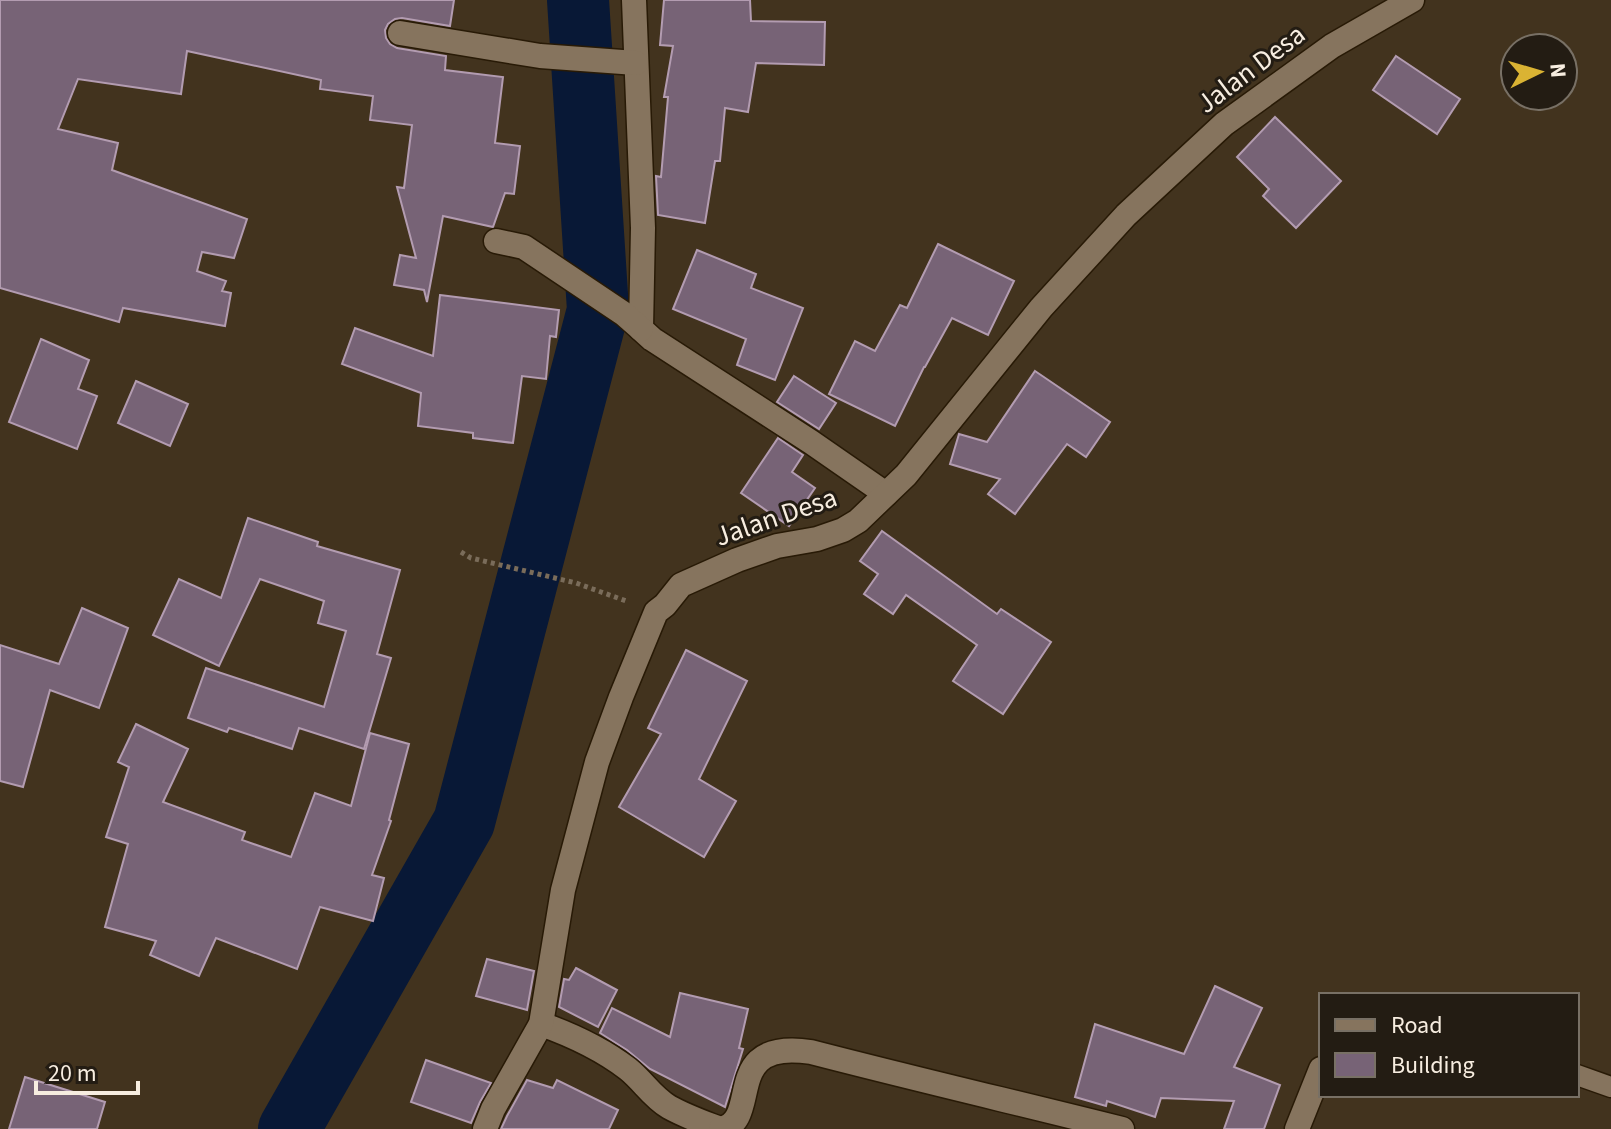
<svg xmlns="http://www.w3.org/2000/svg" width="1611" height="1129" font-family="'Source Sans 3',sans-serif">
<rect width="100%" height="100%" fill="#42331e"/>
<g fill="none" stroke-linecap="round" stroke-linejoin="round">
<path stroke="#081836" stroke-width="62" d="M 289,1129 L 464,822 L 598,310 L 578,0"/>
</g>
<g fill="#776376" stroke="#b39cb1" stroke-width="2">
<path d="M 0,0 L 454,0 L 450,26 L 402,18 L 395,19 L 388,24 L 385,30 L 386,38 L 390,44 L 397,48 L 446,56 L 445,70 L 503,77 L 495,143 L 520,146 L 514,194 L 505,193 L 493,227 L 443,216 L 427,302 L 424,290 L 394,285 L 400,255 L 416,258 L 397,187 L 404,188 L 412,125 L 370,120 L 373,96 L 320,89 L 321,80 L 187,51 L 181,94 L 78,79 L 58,129 L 118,143 L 112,170 L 247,219 L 234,258 L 202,252 L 197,271 L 226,281 L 222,291 L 231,293 L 225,326 L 123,308 L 119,322 L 0,288 Z"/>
<path d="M 664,0 L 750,0 L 751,21 L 825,22 L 824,65 L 756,63 L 748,112 L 725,108 L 720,161 L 715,161 L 705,223 L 658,215 L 656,176 L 661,177 L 668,97 L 664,97 L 673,46 L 660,45 Z"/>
<path d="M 1396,56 L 1460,99 L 1437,134 L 1373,90 Z"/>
<path d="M 1275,117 L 1341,181 L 1296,228 L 1263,196 L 1269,189 L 1237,157 Z"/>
<path d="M 938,244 L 1014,281 L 988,335 L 952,318 L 925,367 L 924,367 L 895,426 L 829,394 L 855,341 L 875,351 L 900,305 L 907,308 Z"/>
<path d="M 697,250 L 756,274 L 751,288 L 803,308 L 775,380 L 737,365 L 746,339 L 673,309 Z"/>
<path d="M 440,295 L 559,310 L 556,337 L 550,336 L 546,379 L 522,376 L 513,443 L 473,438 L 473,433 L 418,426 L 421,393 L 342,364 L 355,328 L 433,356 Z"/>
<path d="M 41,339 L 89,360 L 78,389 L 97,396 L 77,449 L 9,422 Z"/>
<path d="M 1035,371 L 1110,422 L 1086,457 L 1067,444 L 1015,514 L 988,494 L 1000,479 L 950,464 L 959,434 L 987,442 Z"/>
<path d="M 794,376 L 836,403 L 819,429 L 777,402 Z"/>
<path d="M 136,381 L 188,404 L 170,446 L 118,423 Z"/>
<path d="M 778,438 L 803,455 L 792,472 L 815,488 L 789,526 L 741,493 Z"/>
<path d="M 248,518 L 318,542 L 317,546 L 400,570 L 377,654 L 391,658 L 364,749 L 299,728 L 292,749 L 229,728 L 227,732 L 188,718 L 206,668 L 324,707 L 346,631 L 318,623 L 324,601 L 260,579 L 219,666 L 153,635 L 179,579 L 221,598 Z"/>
<path d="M 882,531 L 997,614 L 1001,609 L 1051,642 L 1003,714 L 953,681 L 977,645 L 906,595 L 893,614 L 864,594 L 878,574 L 860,561 Z"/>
<path d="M 82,608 L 128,628 L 99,708 L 50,690 L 23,787 L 0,781 L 0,645 L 59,664 Z"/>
<path d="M 686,650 L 747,681 L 699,779 L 736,801 L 704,857 L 619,807 L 661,734 L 648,728 Z"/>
<path d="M 136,724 L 188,749 L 163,802 L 245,832 L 242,840 L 291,857 L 315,793 L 351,806 L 370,733 L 409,744 L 389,820 L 391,821 L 372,875 L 384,878 L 373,921 L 320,907 L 297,969 L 216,938 L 199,976 L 150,955 L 156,941 L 105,927 L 128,844 L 106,837 L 129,767 L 118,762 Z"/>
<path d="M 487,959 L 534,971 L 527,1010 L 476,996 Z"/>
<path d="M 576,968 L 617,990 L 598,1027 L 559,1007 L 564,979 L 569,980 Z"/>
<path d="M 1215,986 L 1262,1008 L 1234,1067 L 1280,1085 L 1264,1129 L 1224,1129 L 1234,1101 L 1161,1098 L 1155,1117 L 1107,1101 L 1106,1106 L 1075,1097 L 1095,1024 L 1184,1054 Z"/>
<path d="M 680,993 L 748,1009 L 739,1048 L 743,1049 L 725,1107 L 650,1069 L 627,1050 L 600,1033 L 612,1008 L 670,1037 Z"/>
<path d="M 426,1060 L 491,1083 L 480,1102 L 471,1123 L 411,1102 Z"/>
<path d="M 25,1077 L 105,1102 L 97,1129 L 9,1129 Z"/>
<path d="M 527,1080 L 553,1088 L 557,1080 L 618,1110 L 609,1129 L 501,1129 L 507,1116 Z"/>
</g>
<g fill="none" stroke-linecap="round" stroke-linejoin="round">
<defs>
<path id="lane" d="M 1577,1075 L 1611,1087"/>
<g id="street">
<path d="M 634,0 L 643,228 L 641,329 L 652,339 L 811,442 L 886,494"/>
<path d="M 400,33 L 540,56 L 636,63"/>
<path d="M 496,241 L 524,247 L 624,314 L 641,329"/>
<path d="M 541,1024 C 572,1035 602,1049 628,1069 C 643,1081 652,1097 669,1107 C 685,1116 702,1122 720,1129"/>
<path d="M 485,1129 L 493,1109 L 541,1024 L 563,890 L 597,762 L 621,697 L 656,612 L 665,605 L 681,585 L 737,560 L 777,546 L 817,539 L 843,530 L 858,521 L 906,475 L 1041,308 L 1126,215 L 1224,124 L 1332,46 L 1412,0"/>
<path d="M 721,1129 C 763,1120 719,1038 811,1052 C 915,1079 1018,1103 1122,1129"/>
<path d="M 1297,1129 L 1321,1069"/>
</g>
</defs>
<use href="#lane" stroke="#281a06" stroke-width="23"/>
<use href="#street" stroke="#281a06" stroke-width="27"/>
<path stroke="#7a6c5a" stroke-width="5" stroke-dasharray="4 4" stroke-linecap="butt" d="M 461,552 L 471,558 L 576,583 L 629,602"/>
<use href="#lane" stroke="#86745e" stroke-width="20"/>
<use href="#street" stroke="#86745e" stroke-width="24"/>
</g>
<g text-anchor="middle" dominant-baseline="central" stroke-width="6" stroke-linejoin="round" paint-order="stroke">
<g font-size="28" fill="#f7ede0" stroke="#231c13">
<text transform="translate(1251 69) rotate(-37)">Jalan Desa</text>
<text transform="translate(776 517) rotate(-19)">Jalan Desa</text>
</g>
</g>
<rect x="1319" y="993" width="260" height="104" fill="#231c13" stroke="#787065" stroke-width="2"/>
<rect x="1335" y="1019" width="40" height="12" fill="#86745e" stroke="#787065" stroke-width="2"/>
<text x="1391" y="1033" font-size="24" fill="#f7ede0">Road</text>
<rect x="1335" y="1053" width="40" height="24" fill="#776376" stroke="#787065" stroke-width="2"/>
<text x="1391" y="1073" font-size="24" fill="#f7ede0">Building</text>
<g transform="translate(1539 72) rotate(85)"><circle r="38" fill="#231c13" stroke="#787065" stroke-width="2"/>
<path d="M0-6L14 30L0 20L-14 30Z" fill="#dab333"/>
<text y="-12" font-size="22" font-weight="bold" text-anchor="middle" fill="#f7ede0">N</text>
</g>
<path d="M36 1081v12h102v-12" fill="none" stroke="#f7ede0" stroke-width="4"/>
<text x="48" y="1081" font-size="24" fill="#f7ede0" stroke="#231c13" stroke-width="6" paint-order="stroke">20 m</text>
</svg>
